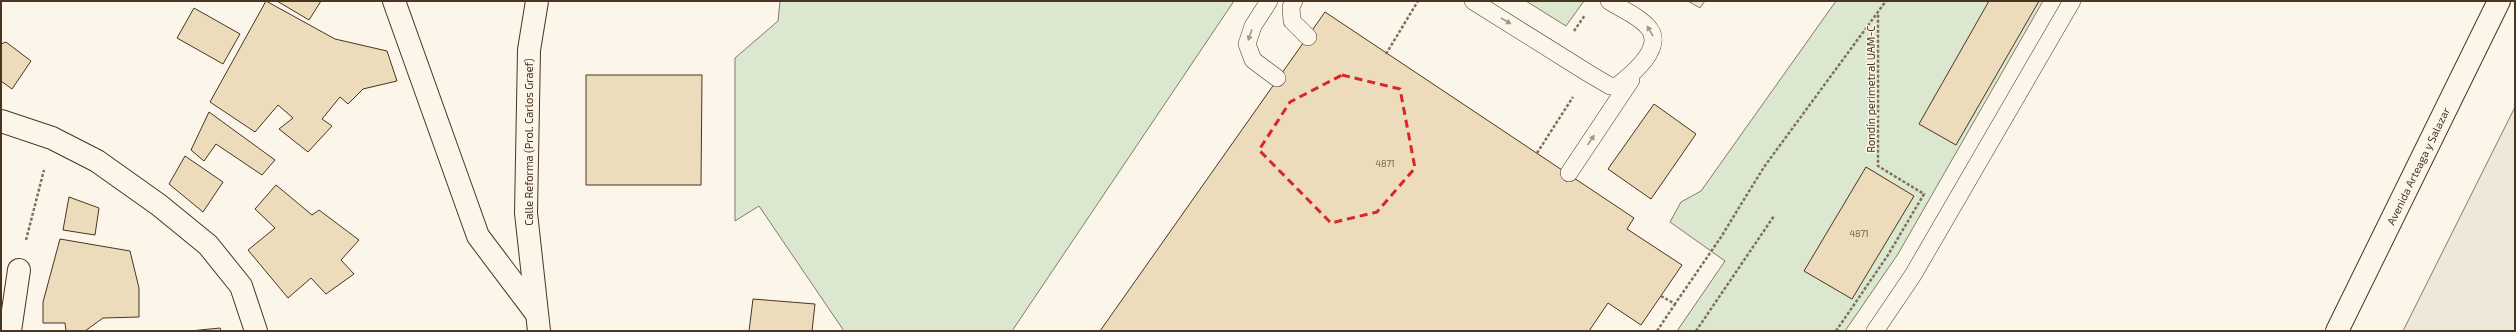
<svg xmlns="http://www.w3.org/2000/svg" width="2516" height="332" font-family="'Exo 2',sans-serif">
<rect width="100%" height="100%" fill="#fbf6e9"/>
<g fill="#dce7d0" stroke="#887966">
<path d="M 780,1 L 1234,1 L 1012,331 L 844,331 L 759,206 L 735,221 L 735,58 L 778,21 Z"/>
<path d="M 1526,1 L 1584,1 L 1566,26 Z"/>
<path d="M 1836,1 L 2043,1 L 1898,254 L 1845,331 L 1677,331 L 1725,261 L 1670,222 L 1681,202 L 1701,191 Z"/>
</g>
<g fill="#ede7d9" stroke="#887966">
<path d="M 1688,1 L 1705,1 L 1700,8 Z"/>
<path d="M 2515,107 L 2515,331 L 2403,331 Z"/>
</g>
<g fill="#ecdcbc" stroke="#4a3520">
<path d="M 266,1 L 335,39 L 387,51 L 397,81 L 363,89 L 348,104 L 340,97 L 322,119 L 332,126 L 308,152 L 279,129 L 293,118 L 278,105 L 255,132 L 210,102 Z"/>
<path d="M 277,1 L 321,1 L 309,20 Z"/>
<path d="M 1989,1 L 2039,1 L 1956,145 L 1919,124 Z"/>
<path d="M 194,8 L 240,34 L 223,64 L 177,38 Z"/>
<path d="M 1325,12 L 1634,218 L 1627,229 L 1682,265 L 1641,325 L 1608,303 L 1589,331 L 1100,331 Z"/>
<path d="M 6,42 L 31,61 L 12,89 L 1,81 L 1,44 Z"/>
<path d="M 586,75 L 702,75 L 701,185 L 586,185 Z"/>
<path d="M 1654,104 L 1696,134 L 1651,199 L 1608,169 Z"/>
<path d="M 209,112 L 275,160 L 262,175 L 216,144 L 204,161 L 191,150 Z"/>
<path d="M 185,156 L 223,182 L 203,212 L 169,184 Z"/>
<path d="M 1866,167 L 1914,196 L 1852,299 L 1804,271 Z"/>
<path d="M 276,185 L 312,215 L 319,210 L 359,240 L 341,260 L 354,274 L 326,294 L 311,278 L 288,298 L 248,250 L 275,228 L 255,209 Z"/>
<path d="M 69,197 L 99,208 L 95,235 L 63,230 Z"/>
<path d="M 60,239 L 130,251 L 139,288 L 139,317 L 103,318 L 85,331 L 66,331 L 65,323 L 43,323 L 43,302 Z"/>
<path d="M 753,299 L 815,304 L 812,331 L 749,331 Z"/>
<path d="M 220,328 L 221,331 L 190,331 Z"/>
</g>
<g fill="none" stroke-linecap="round" stroke-linejoin="round">
<defs>
<g id="lane">
<path d="M 1269,1 L 1253,26 L 1247,44 L 1253,60 L 1277,78"/>
<path d="M 1294,1 L 1291,7 L 1292,21 L 1308,37"/>
<path d="M 1473,1 L 1588,73 L 1610,86 L 1617,86 C 1632,74 1666,47 1648,27 C 1639,16 1621,9 1609,1"/>
<path d="M 1569,173 L 1631,80"/>
<path d="M 1875,331 L 1913,275 L 2072,1"/>
</g>
<g id="street">
<path d="M 394,1 L 478,236 L 536,313"/>
<path d="M 10,331 L 19,270"/>
</g>
<g id="secondary">
<path d="M 537,1 L 529,50 L 526,213 L 539,331"/>
<path d="M 1,121 L 52,138 L 97,161 L 159,205 L 208,245 L 241,286 L 256,331"/>
<path d="M 2337,331 L 2499,1"/>
</g>
</defs>
<use href="#lane" stroke="#4a3520" stroke-width="18"/>
<use href="#street" stroke="#4a3520" stroke-width="24"/>
<use href="#secondary" stroke="#4a3520" stroke-width="24"/>
<g stroke="#7f6f5c" stroke-width="2.5" stroke-dasharray="3 2" stroke-linecap="butt">
<path d="M 1574,31 L 1585,15"/>
<path d="M 1386,54 L 1418,1"/>
<path d="M 1537,153 L 1573,97"/>
<path d="M 26,240 L 44,170"/>
<path d="M 1661,296 L 1675,304 L 1721,237 L 1764,167 L 1886,1"/>
<path d="M 1657,331 L 1675,304"/>
<path d="M 1696,331 L 1774,216"/>
<path d="M 1836,331 L 1888,255 L 1924,194 L 1878,166 L 1878,13"/>
</g>
<use href="#lane" stroke="#fbf6e9" stroke-width="17"/>
<use href="#street" stroke="#fbf6e9" stroke-width="22"/>
<use href="#secondary" stroke="#fbf6e9" stroke-width="22"/>
</g>
<defs><path id="oneway-solid" d="M-6-.8H1V-3.2L6.5 0L1 3.2V.8H-6Z"/></defs>
<g fill="#a29684">
<use href="#oneway-solid" transform="translate(1506 21) rotate(31)"/>
<use href="#oneway-solid" transform="translate(1650 31) rotate(-120)"/>
<use href="#oneway-solid" transform="translate(1250 35) rotate(109)"/>
<use href="#oneway-solid" transform="translate(1591 140) rotate(-56)"/>
</g>
<path fill="none" stroke="#d62828" stroke-width="3" stroke-dasharray="8 5" stroke-linejoin="round" d="M 1342,75 L 1400,89 L 1415,168 L 1377,212 L 1331,223 L 1259,150 L 1290,102 Z"/>
<g text-anchor="middle" dominant-baseline="central" stroke-width="3" stroke-linejoin="round" paint-order="stroke">
<g font-size="9" fill="#725f47">
<text x="1385" y="163">4871</text>
<text x="1859" y="233">4871</text>
</g>
<g font-size="11" fill="#4a3520" stroke="#fbf6e9">
<text transform="translate(1870 89) rotate(-90)">Rondín perimetral UAM-C</text>
<text transform="translate(528 142) rotate(-90)">Calle Reforma (Prol. Carlos Graef)</text>
<text transform="translate(2418 166) rotate(-64)">Avenida Arteaga y Salazar</text>
</g>
</g>
<rect width="2516" height="332" fill="none" stroke="#4a3520" stroke-width="4"/>
</svg>
